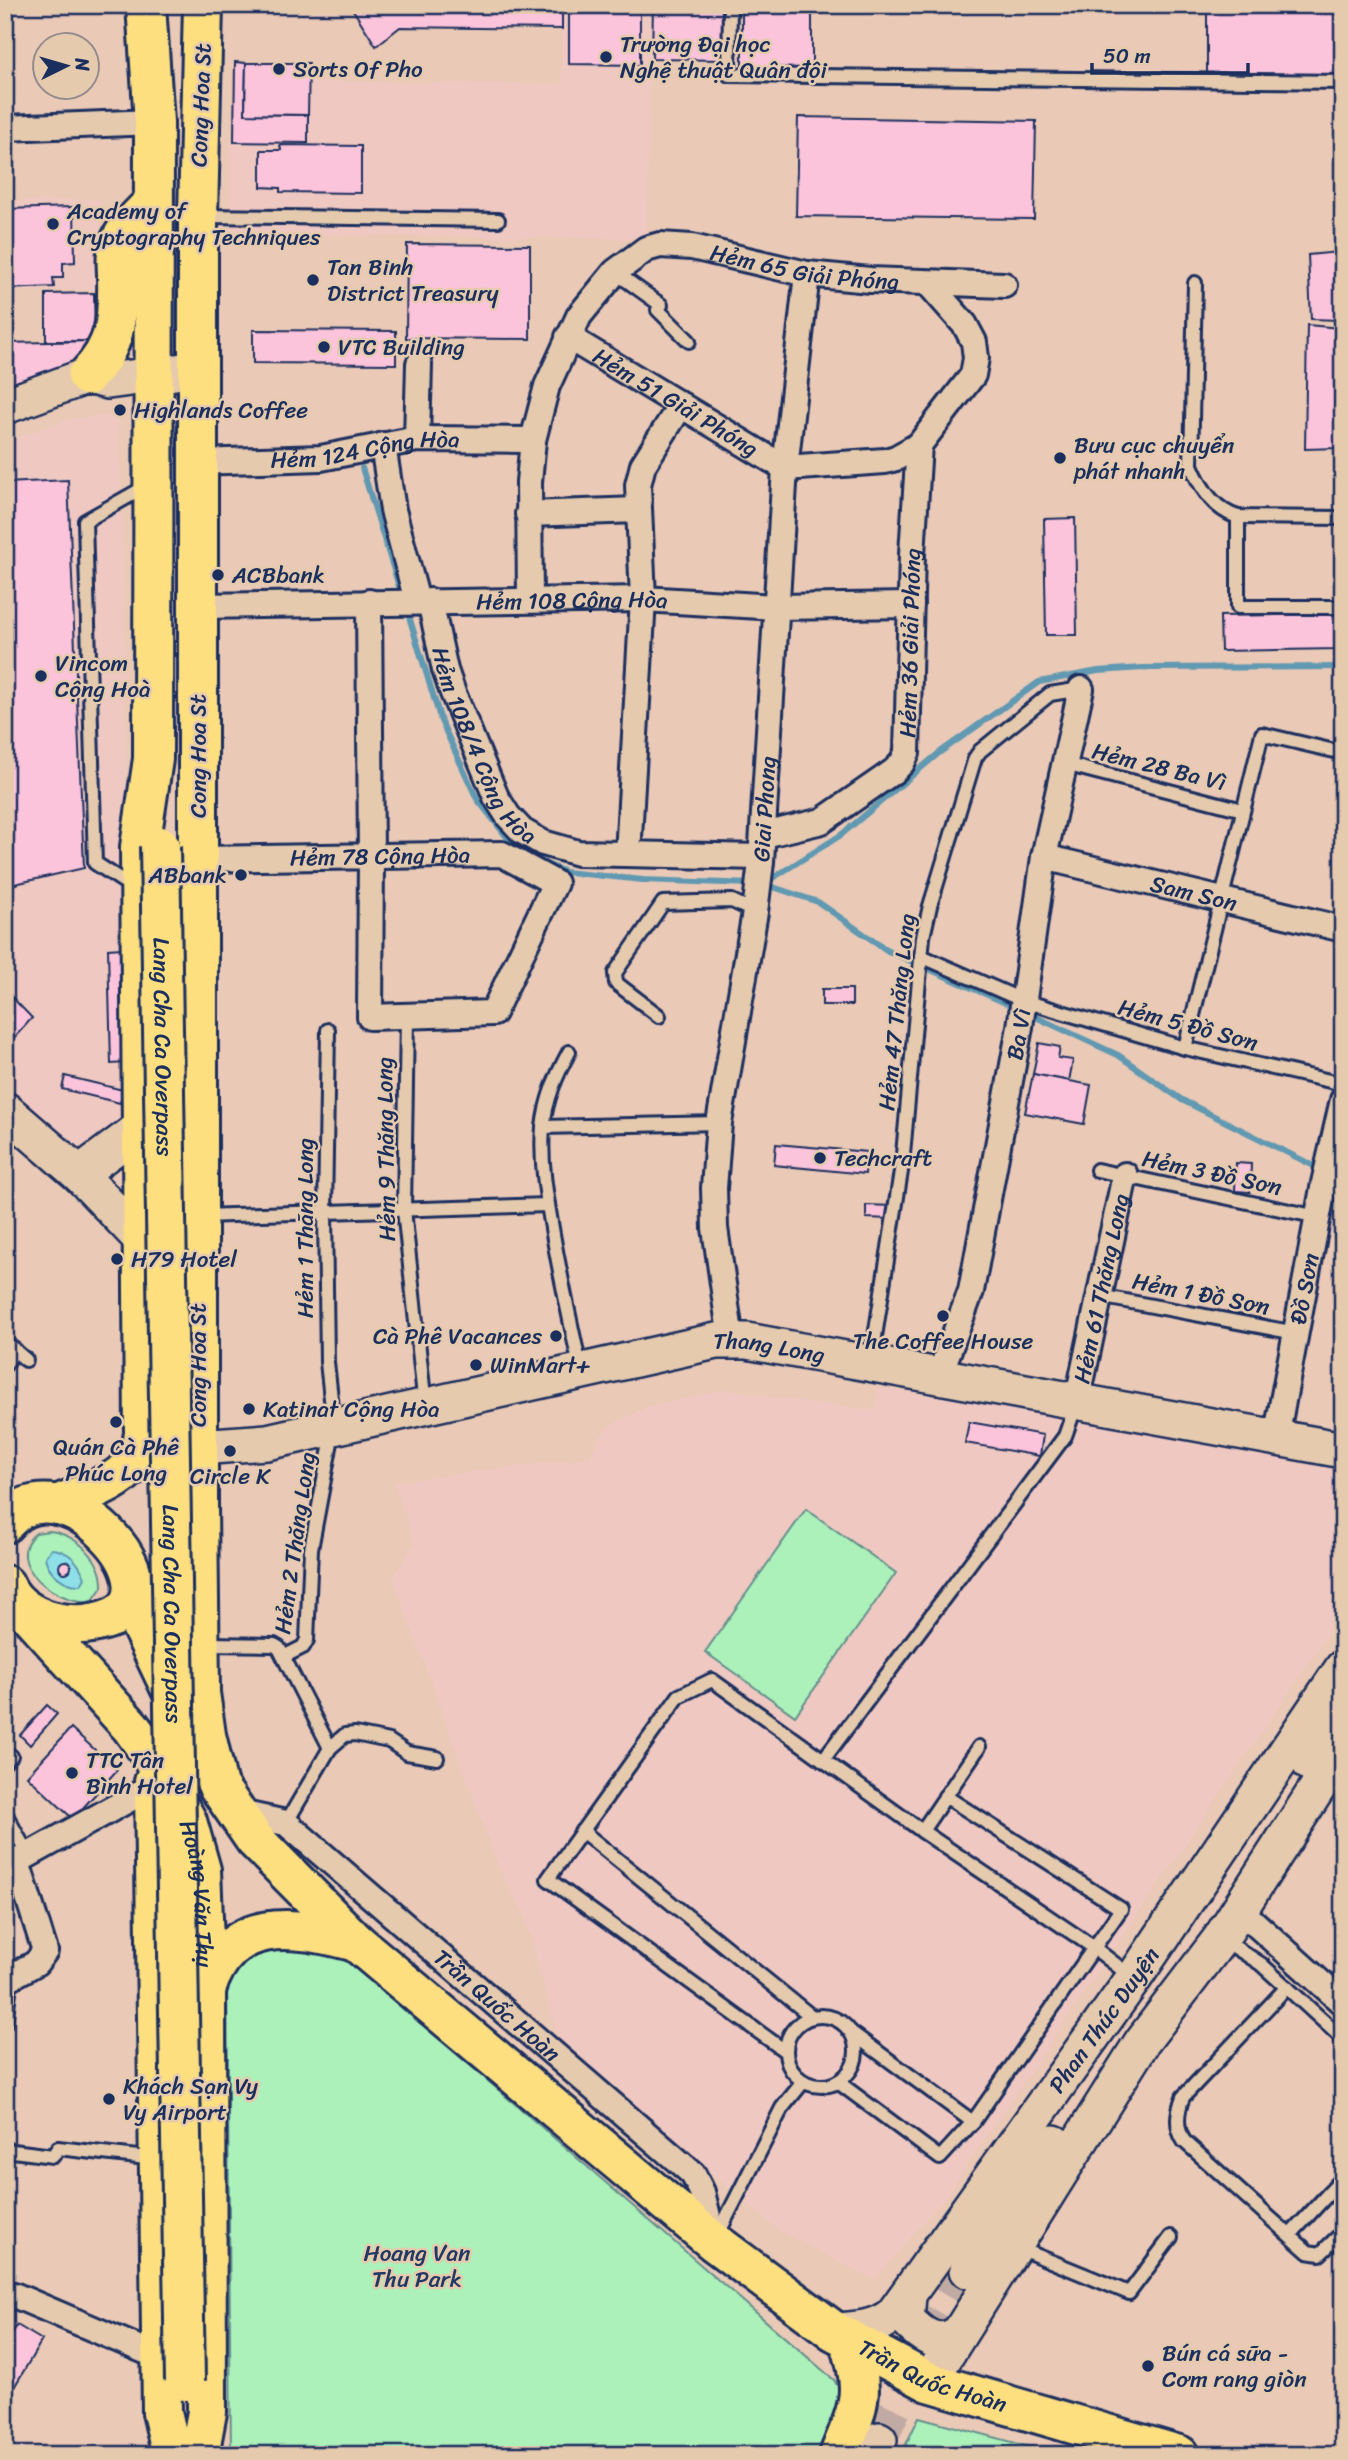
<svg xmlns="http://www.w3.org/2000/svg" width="1348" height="2460" font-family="Sriracha,sans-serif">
<rect width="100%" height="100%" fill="#eac9b6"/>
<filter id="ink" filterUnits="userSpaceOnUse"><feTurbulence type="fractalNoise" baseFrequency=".0143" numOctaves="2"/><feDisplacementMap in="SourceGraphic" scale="14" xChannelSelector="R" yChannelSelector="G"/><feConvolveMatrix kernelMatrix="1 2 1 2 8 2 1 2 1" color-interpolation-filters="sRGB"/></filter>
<g filter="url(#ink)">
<g fill="#efc8c1">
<path d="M 562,5 L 651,5 L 647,239 L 229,234 L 230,142 L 308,143 L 309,81 L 561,84 Z"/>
<path d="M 99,199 L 102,289 L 5,292 L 5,201 Z"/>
<path d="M 117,414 L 122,494 L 128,870 L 128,1135 L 78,1161 L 26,1109 L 5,1093 L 5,442 L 69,419 Z"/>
<path d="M 879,1387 L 1251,1448 L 1343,1469 L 1343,1613 L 945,2198 L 874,2280 L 779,2231 L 569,2052 L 559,2039 L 524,1915 L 500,1871 L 393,1578 L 414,1543 L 394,1482 L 589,1457 L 606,1427 L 647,1407 L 727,1389 L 810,1403 L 876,1410 Z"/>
</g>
<g fill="#acf0ba" stroke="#64908c" stroke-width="2">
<path d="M 806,1509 L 896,1573 L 795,1716 L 705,1652 Z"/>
<path d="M 49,1531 C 76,1534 103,1559 102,1587 L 93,1600 C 60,1608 0,1562 36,1533 Z"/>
<path d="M 332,1946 L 834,2380 L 842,2393 L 827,2455 L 231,2455 L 227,1981 L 247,1947 Z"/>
<path d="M 919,2417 L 1060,2455 L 901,2455 Z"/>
</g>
<path fill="#8fdfe9" stroke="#6199b1" stroke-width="2" d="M 51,1549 C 68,1550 79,1562 85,1578 L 81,1585 C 65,1586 48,1573 45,1557 Z"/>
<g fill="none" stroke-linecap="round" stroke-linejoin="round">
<g stroke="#6199b1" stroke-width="6">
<path d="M 362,468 L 402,596"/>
<path d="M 407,610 L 441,721 L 477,799 L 506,836 L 542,862 L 565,872 L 643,880 L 753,884"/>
<path d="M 765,883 L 841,835 L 939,753 L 1039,682 L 1098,671 L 1143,668 L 1343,667"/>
<path d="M 764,884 L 818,902 L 888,951 L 1017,1008"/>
<path d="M 1027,1013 L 1118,1055 L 1182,1100 L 1322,1170"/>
</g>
</g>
<g fill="#fcc4da" stroke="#1b2f5e" stroke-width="2">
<path d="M 350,5 L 562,5 L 562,29 L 400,27 L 376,46 Z"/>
<path d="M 569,5 L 640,5 L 640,65 L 569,64 Z"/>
<path d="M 653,5 L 726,5 L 726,60 L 652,59 Z"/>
<path d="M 742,5 L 812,5 L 812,73 L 742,72 Z"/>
<rect x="1207" y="5" width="136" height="72"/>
<path d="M 235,62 L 246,63 L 245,114 L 308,115 L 308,143 L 234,142 Z"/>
<path d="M 246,63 L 309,63 L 308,115 L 245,114 Z"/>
<path d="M 798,117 L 1036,121 L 1034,219 L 796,216 Z"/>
<path d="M 280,145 L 361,146 L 361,193 L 280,192 L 280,188 L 261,187 L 261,150 L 281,150 Z"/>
<path d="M 74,207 L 75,262 L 63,263 L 63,278 L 53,278 L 54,287 L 5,289 L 5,209 Z"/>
<path d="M 407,244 L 530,245 L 530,339 L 406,338 Z"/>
<path d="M 1339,252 L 1340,320 L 1311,319 L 1308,255 Z"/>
<path d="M 94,293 L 95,341 L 46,341 L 46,294 Z"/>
<path d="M 1307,325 L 1340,328 L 1339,448 L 1305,449 Z"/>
<path d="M 253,330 L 396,331 L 396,364 L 253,363 Z"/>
<path d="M 95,341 L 94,364 L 5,391 L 5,343 Z"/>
<path d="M 68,480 L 84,868 L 15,884 L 5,896 L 5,483 Z"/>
<path d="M 1075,518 L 1077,635 L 1046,635 L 1044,519 Z"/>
<path d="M 1340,614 L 1340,649 L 1221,651 L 1220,616 Z"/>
<path d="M 121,948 L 125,1063 L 111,1064 L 108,949 Z"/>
<rect x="822" y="989" width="30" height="16"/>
<path d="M 5,990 L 32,1018 L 5,1048 Z"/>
<path d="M 1039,1043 L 1060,1047 L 1058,1058 L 1073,1060 L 1069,1081 L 1033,1074 Z"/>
<path d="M 1033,1074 L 1091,1085 L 1084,1124 L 1025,1113 Z"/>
<path d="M 65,1076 L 123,1090 L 120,1103 L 62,1089 Z"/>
<path d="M 776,1144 L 867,1152 L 865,1174 L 774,1165 Z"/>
<path d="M 1236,1163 L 1251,1164 L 1250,1192 L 1235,1191 Z"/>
<path d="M 866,1205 L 892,1206 L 891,1219 L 866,1218 Z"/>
<path d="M 969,1422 L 1043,1435 L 1040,1456 L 965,1443 Z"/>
<circle cx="65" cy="1567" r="6"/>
<path d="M 47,1705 L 57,1714 L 30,1745 L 20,1735 Z"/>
<path d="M 71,1728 L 117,1770 L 73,1819 L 27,1776 Z"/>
<path d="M 17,2325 L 42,2340 L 13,2389 L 5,2384 L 5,2345 Z"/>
</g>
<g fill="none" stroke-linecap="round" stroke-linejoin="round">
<path stroke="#c1aaa4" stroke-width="35" stroke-dasharray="35 18" stroke-linecap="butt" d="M 879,2440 C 906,2382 932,2324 967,2270"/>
<defs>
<g id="lane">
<path d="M 730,5 L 729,75 L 1343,82"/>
<path d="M 201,216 L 498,220"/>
<path d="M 615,272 L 661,305 L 658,310 L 689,341"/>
<path d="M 1195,283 L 1191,465 C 1200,487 1214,510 1238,517 L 1343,518"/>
<path d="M 1238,517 L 1238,607 L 1343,607"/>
<path d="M 1065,764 L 1243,810"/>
<path d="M 135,889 L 95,863 L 85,521 L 147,486"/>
<path d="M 921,956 L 1024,1001 L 1185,1048 L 1343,1084"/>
<path d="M 407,1016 L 404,1210 L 425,1406"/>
<path d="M 659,1016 L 616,983 L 615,973 L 663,903 L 732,901 L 755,912"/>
<path d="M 1185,1048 L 1262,734 L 1343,753"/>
<path d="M 569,1052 C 556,1076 546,1099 543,1127 C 540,1163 547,1199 553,1234 C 561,1280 571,1325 581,1371"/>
<path d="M 543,1127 L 719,1123"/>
<path d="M 1097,1170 L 1318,1217"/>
<path d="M 202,1216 L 548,1205"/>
<path d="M 1099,1296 L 1296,1333"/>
<path d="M 5,1342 L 26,1360"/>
<path d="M 871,1362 L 902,1165 L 923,937 L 930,906 L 975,758 L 980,751 L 1050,694 L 1081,689"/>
<path d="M 5,1365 L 15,1350"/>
<path d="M 204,1644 L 274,1645 L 279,1648 L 330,1748"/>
<path d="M 285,1656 L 303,1647 L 307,1640 L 311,1549 L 334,1426 L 327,1362 L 325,1212 L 328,1030"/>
<path d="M 823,1760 L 1065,1436 L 1076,1405"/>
<path d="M 5,1762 L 11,1756"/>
<path d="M 5,1813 L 28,1855"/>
<path d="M 286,1823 L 330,1748 L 345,1735 L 355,1734 L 389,1741 L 407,1753 L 437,1758"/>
<path d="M 582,1831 L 811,2016"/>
<path d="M 922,1831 L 979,1747"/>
<path d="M 1224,1940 L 1261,1964 L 1343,2039"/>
<path d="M 1287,1987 L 1183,2097 C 1177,2112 1175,2127 1184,2141 L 1308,2252 L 1320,2254 L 1343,2232"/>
<circle cx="821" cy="2051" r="35"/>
<path d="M 5,2023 L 11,1977 L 9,1978"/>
<path d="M 852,2033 L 973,2122"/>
<path d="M 785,2051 L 548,1879 L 679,1696 L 712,1680 L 922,1831 L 1093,1947 L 1133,1978"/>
<path d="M 838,2082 L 940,2158 L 973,2122 L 1121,1909 L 945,1796"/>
<path d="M 5,2150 L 53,2156 L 58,2148 L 156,2159"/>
<path d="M 1290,2235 L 1343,2178"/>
<path d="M 716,2238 L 782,2108 L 803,2082"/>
<path d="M 1016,2247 L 1129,2293 L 1171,2237"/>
</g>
<g id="street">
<path d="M 5,128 L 154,122"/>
<path id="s1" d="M 568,337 L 785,468 L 885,461 L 896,458 L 919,445 L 973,375 L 976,358 L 974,342 L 965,325 L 928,283"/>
<path d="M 417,439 L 419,364"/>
<path d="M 383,445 L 393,510 L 417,601"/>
<path id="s2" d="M 198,462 L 321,458 L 417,439 L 533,440"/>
<path d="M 528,514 L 638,510"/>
<path id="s3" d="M 530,600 L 529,482 L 533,440 L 547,386 L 579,316 L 615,272 L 646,249 L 660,245 L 692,247 L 807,274 L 870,280 L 1004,285"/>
<path id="s4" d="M 430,601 L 445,670 L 453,693 L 496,797 L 508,816 L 522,831 L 543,843 L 578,853 L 761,857"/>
<path id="s5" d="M 198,606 L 643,599 L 776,607 L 911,605"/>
<path id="s6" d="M 764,835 L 822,821 L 894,771 L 902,763 L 907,753 L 912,554 L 919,445"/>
<path d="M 628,854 L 643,599 L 638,485 L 643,465 L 681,405"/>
<path id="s7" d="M 1044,857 L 1343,929"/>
<path id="s8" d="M 198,859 L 502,854 L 555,883 L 493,1013 L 370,1017 L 371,856 L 369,602"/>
<path id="s9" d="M 731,1340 L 715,1228 L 714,1188 L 719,1123 L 755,912 L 761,862 L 785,468 L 807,274"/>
<path id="s10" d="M 939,1376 L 971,1291 L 1020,1027 L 1044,857 L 1081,689"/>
<path id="s11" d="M 1077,1402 L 1125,1175"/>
<path id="s12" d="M 1276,1438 L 1324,1183 L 1343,1100"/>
<path id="s13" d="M 235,1812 L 286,1823 L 693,2174 L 702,2192 L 714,2241"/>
<path d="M 5,1868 L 155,1785"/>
<path d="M 1239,1909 L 1343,2003"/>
<path d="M 11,1977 L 36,1963 L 45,1951 L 17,1862"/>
<path d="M 14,2295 L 145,2351 L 162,2354"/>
</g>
<g id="secondary">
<path d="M 5,406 L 87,376 L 108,381 L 198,369"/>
<path d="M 5,1110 L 79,1174 L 143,1241"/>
<path d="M 79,1174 L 142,1127"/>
<path id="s14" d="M 198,1447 L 267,1442 L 716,1341 L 747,1341 L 1343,1450"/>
<path d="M 1310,1763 L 1343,1716"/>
<path d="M 967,2270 L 1054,2143"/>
<path d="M 908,2296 L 906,2319 C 921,2335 937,2348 958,2334"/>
<path id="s15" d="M 834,2331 C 856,2330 876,2329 893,2315 L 1134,1978 L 1343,1668"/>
<path d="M 929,2382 L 1142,2042 L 1221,1938 L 1343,1748"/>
<path d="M 872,2455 L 879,2440"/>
</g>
<g id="primary">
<path d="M 203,5 L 198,216 L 198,1506 L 200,1693 L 206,1735 L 218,1786"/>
<path d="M 87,376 C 117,345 118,318 117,276 C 117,266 115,254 119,244 C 124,229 143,214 153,202"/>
<path d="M 57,1505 C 94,1489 140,1480 144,1433 L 140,847 L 153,759 L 154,122 L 146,5"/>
<path d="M 5,1523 C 60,1454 182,1587 113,1617 C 96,1624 79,1626 61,1623 C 39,1620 14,1607 5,1585"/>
<path d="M 130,1603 L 177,1702"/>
<path id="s16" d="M 24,1609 L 131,1727 L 149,1752 L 187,1821 L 201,1870 L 206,1990 L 207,2412 L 199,2455"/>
<path id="s17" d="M 207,1762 L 218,1786 L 255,1840 L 356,1942 L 714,2242 L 834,2331 L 929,2382 L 1179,2455"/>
<path d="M 154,1782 L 162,2412 L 172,2455"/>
<path d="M 206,1990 C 229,1915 294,1925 356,1942"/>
<path d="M 839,2455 C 859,2406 867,2392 849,2340"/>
</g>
</defs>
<use href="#lane" stroke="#1b2f5e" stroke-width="18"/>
<use href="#street" stroke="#1b2f5e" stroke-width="30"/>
<use href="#secondary" stroke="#1b2f5e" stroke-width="40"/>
<use href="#primary" stroke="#1b2f5e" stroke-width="44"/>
<use href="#lane" stroke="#e5caad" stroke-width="12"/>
<use href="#street" stroke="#e5caad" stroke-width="24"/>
<use href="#secondary" stroke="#e5caad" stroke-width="35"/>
<use href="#primary" stroke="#fddf80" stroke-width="38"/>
<defs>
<g id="primary-bridge">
<path id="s18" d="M 160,846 L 185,2381"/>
</g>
</defs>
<use href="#primary-bridge" stroke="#1b2f5e" stroke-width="44" stroke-linecap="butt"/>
<use href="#primary-bridge" stroke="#fddf80" stroke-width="38"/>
</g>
</g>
<g fill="#1b2f5e" stroke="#e5caad" stroke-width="2.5">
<circle cx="606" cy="57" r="7"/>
<circle cx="279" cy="69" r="7"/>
<circle cx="53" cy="224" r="7"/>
<circle cx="313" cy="280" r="7"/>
<circle cx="324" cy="347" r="7"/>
<circle cx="120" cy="410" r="7"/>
<circle cx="1060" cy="458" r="7"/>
<circle cx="218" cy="575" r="7"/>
<circle cx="41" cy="676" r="7"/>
<circle cx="241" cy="875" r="7"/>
<circle cx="820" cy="1158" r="7"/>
<circle cx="117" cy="1259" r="7"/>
<circle cx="943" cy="1316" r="7"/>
<circle cx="556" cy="1336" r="7"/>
<circle cx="476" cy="1365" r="7"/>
<circle cx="249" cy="1409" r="7"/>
<circle cx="116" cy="1422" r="7"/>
<circle cx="230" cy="1451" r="7"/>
<circle cx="72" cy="1773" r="7"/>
<circle cx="109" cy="2099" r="7"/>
<circle cx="1148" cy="2366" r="7"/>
</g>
<g text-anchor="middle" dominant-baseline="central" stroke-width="5" stroke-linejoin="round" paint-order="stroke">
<g font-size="23" fill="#1b2f5e" stroke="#e5caad" text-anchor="start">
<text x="620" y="44">Trường Đại học<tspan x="620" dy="26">Nghệ thuật Quân đội</tspan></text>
<text x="293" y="69">Sorts Of Pho</text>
<text x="67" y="211">Academy of<tspan x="67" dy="26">Cryptography Techniques</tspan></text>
<text x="327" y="267">Tan Binh<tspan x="327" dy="26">District Treasury</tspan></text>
<text x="338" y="347">VTC Building</text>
<text x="134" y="410">Highlands Coffee</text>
<text x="1074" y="445">Bưu cục chuyển<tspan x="1074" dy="26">phát nhanh</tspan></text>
<text x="232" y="575">ACBbank</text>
<text x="55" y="663">Vincom<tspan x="55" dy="26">Cộng Hoà</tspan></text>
<text x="227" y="875" text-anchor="end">ABbank</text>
<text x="834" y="1158">Techcraft</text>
<text x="131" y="1259">H79 Hotel</text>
<text x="542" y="1336" text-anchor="end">Cà Phê Vacances</text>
<text x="943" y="1341" text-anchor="middle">The Coffee House</text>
<text x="490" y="1365">WinMart+</text>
<text x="263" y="1409">Katinat Cộng Hòa</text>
<text x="116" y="1447" text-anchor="middle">Quán Cà Phê<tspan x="116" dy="26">Phúc Long</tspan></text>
<text x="230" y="1476" text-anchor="middle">Circle K</text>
<text x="86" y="1760">TTC Tân<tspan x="86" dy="26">Bình Hotel</tspan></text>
<text x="123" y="2086">Khách Sạn Vy<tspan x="123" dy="26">Vy Airport</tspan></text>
<text x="1162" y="2353">Bún cá sữa -<tspan x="1162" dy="26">Cơm rang giòn</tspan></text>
</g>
<g font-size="23" fill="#1b2f5e" stroke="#e5caad">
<text transform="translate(201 105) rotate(-88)">Cong Hoa St</text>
<text stroke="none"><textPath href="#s3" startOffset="550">Hẻm 65 Giải Phóng</textPath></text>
<text stroke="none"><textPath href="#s1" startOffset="126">Hẻm 51 Giải Phóng</textPath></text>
<text stroke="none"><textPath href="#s2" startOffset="168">Hẻm 124 Cộng Hòa</textPath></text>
<text stroke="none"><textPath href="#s5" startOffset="374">Hẻm 108 Cộng Hòa</textPath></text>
<text stroke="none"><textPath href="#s6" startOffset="280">Hẻm 36 Giải Phóng</textPath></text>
<text stroke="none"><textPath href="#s4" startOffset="156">Hẻm 108/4 Cộng Hòa</textPath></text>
<text transform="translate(198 756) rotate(-90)">Cong Hoa St</text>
<text transform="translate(1159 767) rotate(14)">Hẻm 28 Ba Vì</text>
<text stroke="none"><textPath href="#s9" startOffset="536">Giai Phong</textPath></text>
<text stroke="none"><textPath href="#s8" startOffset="182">Hẻm 78 Cộng Hòa</textPath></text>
<text stroke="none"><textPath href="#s7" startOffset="154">Sam Son</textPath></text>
<text transform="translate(897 1012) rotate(-84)">Hẻm 47 Thăng Long</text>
<text transform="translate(1188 1025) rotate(15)">Hẻm 5 Đồ Sơn</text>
<text stroke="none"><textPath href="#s10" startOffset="352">Ba Vì</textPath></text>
<text stroke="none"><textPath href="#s18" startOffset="201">Lang Cha Ca Overpass</textPath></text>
<text transform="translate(386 1149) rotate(-91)">Hẻm 9 Thăng Long</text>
<text transform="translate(1212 1173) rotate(12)">Hẻm 3 Đồ Sơn</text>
<text transform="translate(305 1228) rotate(-90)">Hẻm 1 Thăng Long</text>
<text stroke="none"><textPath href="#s11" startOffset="116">Hẻm 61 Thăng Long</textPath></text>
<text stroke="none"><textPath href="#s12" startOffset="152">Đồ Sơn</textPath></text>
<text transform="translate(1201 1294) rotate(11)">Hẻm 1 Đồ Sơn</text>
<text stroke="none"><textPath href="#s14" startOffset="583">Thang Long</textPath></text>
<text transform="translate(198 1365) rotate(-90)">Cong Hoa St</text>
<text transform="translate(295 1543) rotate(-82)">Hẻm 2 Thăng Long</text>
<text stroke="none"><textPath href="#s18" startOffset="768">Lang Cha Ca Overpass</textPath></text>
<text stroke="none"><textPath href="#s16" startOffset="343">Hoàng Văn Thụ</textPath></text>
<text stroke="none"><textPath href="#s13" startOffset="331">Trần Quốc Hoàn</textPath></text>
<text stroke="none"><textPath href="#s15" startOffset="425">Phan Thúc Duyện</textPath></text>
<text stroke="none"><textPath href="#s17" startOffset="961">Trần Quốc Hoàn</textPath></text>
</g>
<g font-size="23" fill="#223963" stroke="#e5caad">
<text x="417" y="2253">Hoang Van<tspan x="417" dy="26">Thu Park</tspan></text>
</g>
</g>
<rect width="1348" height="2460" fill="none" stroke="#e5caad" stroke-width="28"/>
<rect x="14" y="14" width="1320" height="2432" fill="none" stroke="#1b2f5e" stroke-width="2.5" filter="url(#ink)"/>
<g transform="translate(66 66) rotate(85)"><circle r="33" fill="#e5caad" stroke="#948c8d" stroke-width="2"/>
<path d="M0-5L12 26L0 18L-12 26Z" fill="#1b2f5e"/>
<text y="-10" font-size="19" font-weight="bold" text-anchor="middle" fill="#1b2f5e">N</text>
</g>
<path d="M1092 63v10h156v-10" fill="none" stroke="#1b2f5e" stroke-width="3.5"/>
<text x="1103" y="63" font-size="21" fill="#1b2f5e" stroke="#e5caad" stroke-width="5" paint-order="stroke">50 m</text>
</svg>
